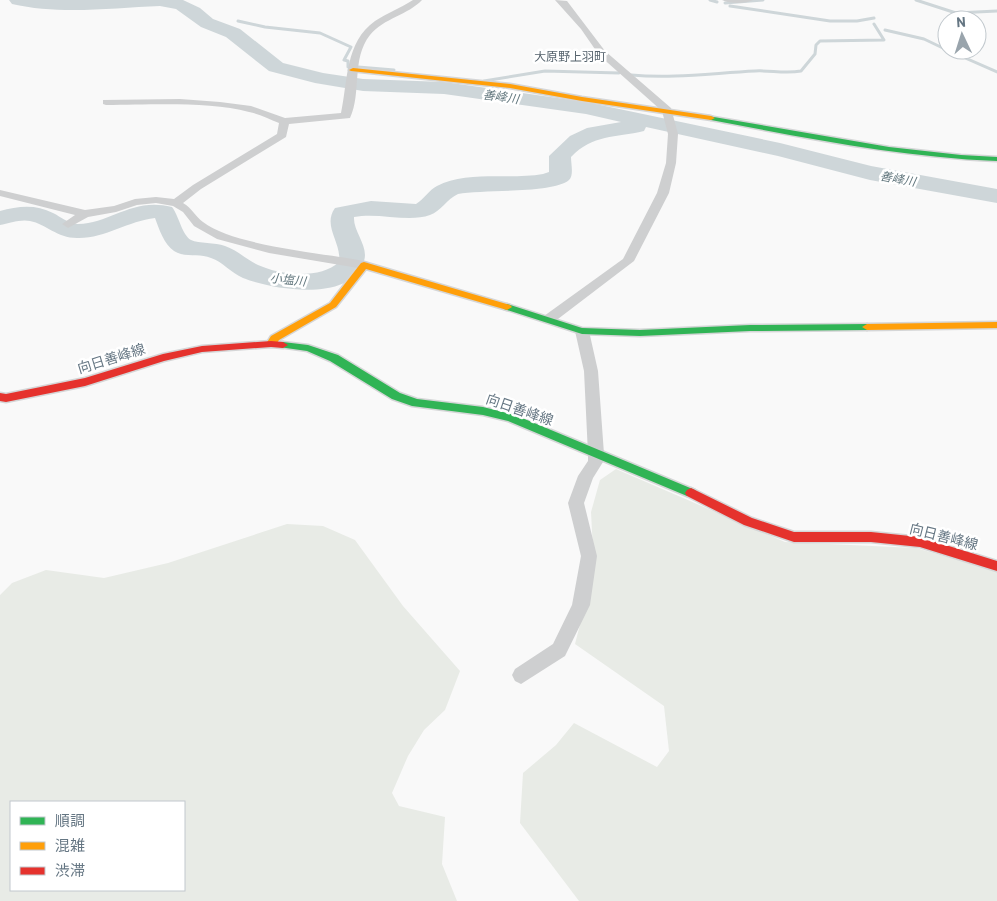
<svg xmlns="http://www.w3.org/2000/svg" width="997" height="901" font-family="Barlow,'Noto Sans JP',sans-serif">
<rect width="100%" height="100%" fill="#f9f9f9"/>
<g fill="#e8ebe6" fill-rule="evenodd">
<path d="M 616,469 L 785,542 L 916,548 L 997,571 L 997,901 L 579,901 L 520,823 L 523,773 L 556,745 L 574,723 L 657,767 L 669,751 L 664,706 L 575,644 L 594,570 L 591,512 L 600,480 Z"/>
<path d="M 287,524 L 323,526 L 355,540 L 403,606 L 460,671 L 445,710 L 424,730 L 408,756 L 392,793 L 399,806 L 445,817 L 442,864 L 457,901 L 0,901 L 0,595 L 12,583 L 46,570 L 104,578 L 168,563 ZM 11,802 L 184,802 L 184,890 L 11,890 Z"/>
</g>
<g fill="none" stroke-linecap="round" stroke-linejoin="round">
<g stroke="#ced6d9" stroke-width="3">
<path d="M 710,0 L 717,2"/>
<path d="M 916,0 L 956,13 L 997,11"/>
<path d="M 725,3 L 763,0"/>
<path d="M 730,6 L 830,21 L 857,21 L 874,18"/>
<path d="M 238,21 L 265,27 L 320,33 L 351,47 L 344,60 L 348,61 L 348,67"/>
<path d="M 885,30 L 924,39 L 947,50"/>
<path d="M 947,50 L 997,72"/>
<path d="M 358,67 L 394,70"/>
<path d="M 631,75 C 673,79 713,73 755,71 C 770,70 785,74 801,71 L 815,54 L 816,45 L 820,41 L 884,40 L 874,24"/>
<path d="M 484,81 L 545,71 L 619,73"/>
</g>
<path fill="#ced6d9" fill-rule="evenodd" d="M 9,0 L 183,0 L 200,8 L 213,19 L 240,29 L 283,63 L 323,73 L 363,79 L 444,82 L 586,102 L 780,143 L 871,166 L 997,189 L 997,203 L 870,180 L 778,156 L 646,127 L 644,131 C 615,138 593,134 571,157 C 571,164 574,175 569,180 C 553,194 482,189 458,194 C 447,199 441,211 430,215 C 408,223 379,212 354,217 C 353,232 369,246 364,261 C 352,303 273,290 243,278 C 231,273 223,262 211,258 C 199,253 185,258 174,251 C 164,244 159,229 155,218 C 128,221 104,239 77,238 C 57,238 46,224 30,221 C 21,219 9,223 0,225 L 0,211 C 18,206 36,204 53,213 C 61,217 69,224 78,224 C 112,223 132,197 172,207 C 179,216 182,235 191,240 C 199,244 215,242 225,246 C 237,250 247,260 258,265 C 280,275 320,280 339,262 C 342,243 322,226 335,208 L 371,201 L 416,204 C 424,199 429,190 437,186 C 466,170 511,180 543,174 L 549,172 L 549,156 L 570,136 L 587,128 L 621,122 L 586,114 L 444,94 L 363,91 L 315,83 L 269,71 L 226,37 L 201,27 L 176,9 L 160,6 C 112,8 59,15 12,4 Z"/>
<defs>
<g id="fast">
<path d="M 708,116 L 889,147 L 961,155 L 997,157 L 997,161 C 900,157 806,138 711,120 L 707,118 Z"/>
<path d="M 507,304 L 582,328 L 640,330 L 750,325 L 867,324 L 872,327 L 867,330 L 750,331 L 640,336 L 582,334 L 504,309 L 502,307 L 504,305 Z"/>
<path d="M 283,342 L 308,345 L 338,355 L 400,393 L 417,399 L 483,407 L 515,415 L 695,490 L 697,493 L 695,496 L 687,496 L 508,421 L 483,415 L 412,406 L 392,399 L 330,361 L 307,351 L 279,347 L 278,345 Z"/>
</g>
<g id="slow">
<path d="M 353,68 L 510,84 L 582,97 L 711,116 L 715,118 L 711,120 L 582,101 L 510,88 L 351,71 L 349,70 Z"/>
<path d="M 364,262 L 510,305 L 512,307 L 507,310 L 366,269 L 336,307 L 279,340 L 275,346 L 267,346 L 266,344 L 271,336 L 330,303 L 361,263 Z"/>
<path d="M 997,322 L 997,328 L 867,330 L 862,327 L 867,324 Z"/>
</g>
<g id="jam">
<path d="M 271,341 L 283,342 L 288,345 L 283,348 L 271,347 L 202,352 L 164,361 L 85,386 L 6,402 L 0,401 L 0,393 L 6,394 L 85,378 L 163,354 L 202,346 Z"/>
<path d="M 691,488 L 752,518 L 794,532 L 871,532 L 920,537 L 997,561 L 997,571 L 920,547 L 871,542 L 794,542 L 744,525 L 687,496 L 685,493 L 687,490 Z"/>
</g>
</defs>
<use href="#fast" stroke="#d5d6d7" stroke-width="3"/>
<use href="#slow" stroke="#d5d6d7" stroke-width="3"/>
<use href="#jam" stroke="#d5d6d7" stroke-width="3"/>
<g fill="#cecfd0" fill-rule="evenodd">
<path d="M 413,0 L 422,0 C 408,15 384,18 370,35 C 351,59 362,93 350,118 L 289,124 L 286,137 L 201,189 L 183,203 C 192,208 195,216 203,222 C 234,246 323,253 364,261 L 368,262 L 370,265 L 368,268 L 364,269 L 269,253 L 217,239 L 194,226 L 183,212 L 173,206 L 156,203 L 137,205 L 116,212 L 88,217 L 68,228 L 62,224 L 75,215 L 0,196 L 0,190 L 85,210 L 114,206 L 135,199 L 156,197 L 174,199 L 193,185 L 277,134 L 279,123 C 269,119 259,114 249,112 C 208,101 149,105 106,105 L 103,104 L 103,100 L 180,99 L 220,102 L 251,106 L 285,118 L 341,113 C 348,81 345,42 375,21 C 387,13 401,8 413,0 Z"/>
<path d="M 555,0 L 567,1 L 605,51 L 671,108 L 678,134 L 676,163 L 669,193 L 634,261 L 554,322 L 544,322 L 542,319 L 544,316 L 623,259 L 657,193 L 666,163 L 668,134 L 662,111 L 599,55 L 581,29 Z"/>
<path d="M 722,0 L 753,0 C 746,4 729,4 722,0 Z"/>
<path d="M 582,327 L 587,328 L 589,331 L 598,371 L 604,454 L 603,462 L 593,478 L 584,503 L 597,556 L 590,605 L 565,656 L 521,684 L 515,681 L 512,675 L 515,669 L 553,644 L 572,605 L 581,556 L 568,503 L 578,476 L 588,461 L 588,454 L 584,371 L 575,331 L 577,328 Z"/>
</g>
<use href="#fast" fill="#30b455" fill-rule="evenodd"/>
<use href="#slow" fill="#ff9f0a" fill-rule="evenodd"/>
<use href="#jam" fill="#e5322d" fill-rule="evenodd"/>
</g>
<g text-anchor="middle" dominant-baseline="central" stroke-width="5" stroke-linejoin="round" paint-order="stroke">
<g font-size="12" fill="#57646e" stroke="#fff">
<text x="570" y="56">大原野上羽町</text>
</g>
<g font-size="12" font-style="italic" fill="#60757c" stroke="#fff">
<text transform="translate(501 96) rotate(8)">善峰川</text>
<text transform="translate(898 178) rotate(10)">善峰川</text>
<text transform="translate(288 279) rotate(6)">小塩川</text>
</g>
<g font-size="14" fill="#657683" stroke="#fff">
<text transform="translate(111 358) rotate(-17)">向日善峰線</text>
<text transform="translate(520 409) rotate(19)">向日善峰線</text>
<text transform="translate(944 536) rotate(14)">向日善峰線</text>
</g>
</g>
<rect x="10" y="801" width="175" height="90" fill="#ffffff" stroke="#c1c8cd"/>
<rect x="20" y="817" width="25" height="8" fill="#30b455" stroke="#c1c8cd"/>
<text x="55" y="826" font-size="15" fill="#657683">順調</text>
<rect x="20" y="842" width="25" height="8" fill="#ff9f0a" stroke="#c1c8cd"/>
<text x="55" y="851" font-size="15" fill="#657683">混雑</text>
<rect x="20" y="867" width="25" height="8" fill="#e5322d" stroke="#c1c8cd"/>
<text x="55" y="876" font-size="15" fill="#657683">渋滞</text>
<g transform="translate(962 35) rotate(356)"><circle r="24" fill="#ffffff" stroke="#c1c8cd"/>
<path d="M0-4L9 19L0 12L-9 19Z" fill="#99a4ac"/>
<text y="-8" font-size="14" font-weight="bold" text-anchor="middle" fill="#657683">N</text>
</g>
</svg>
